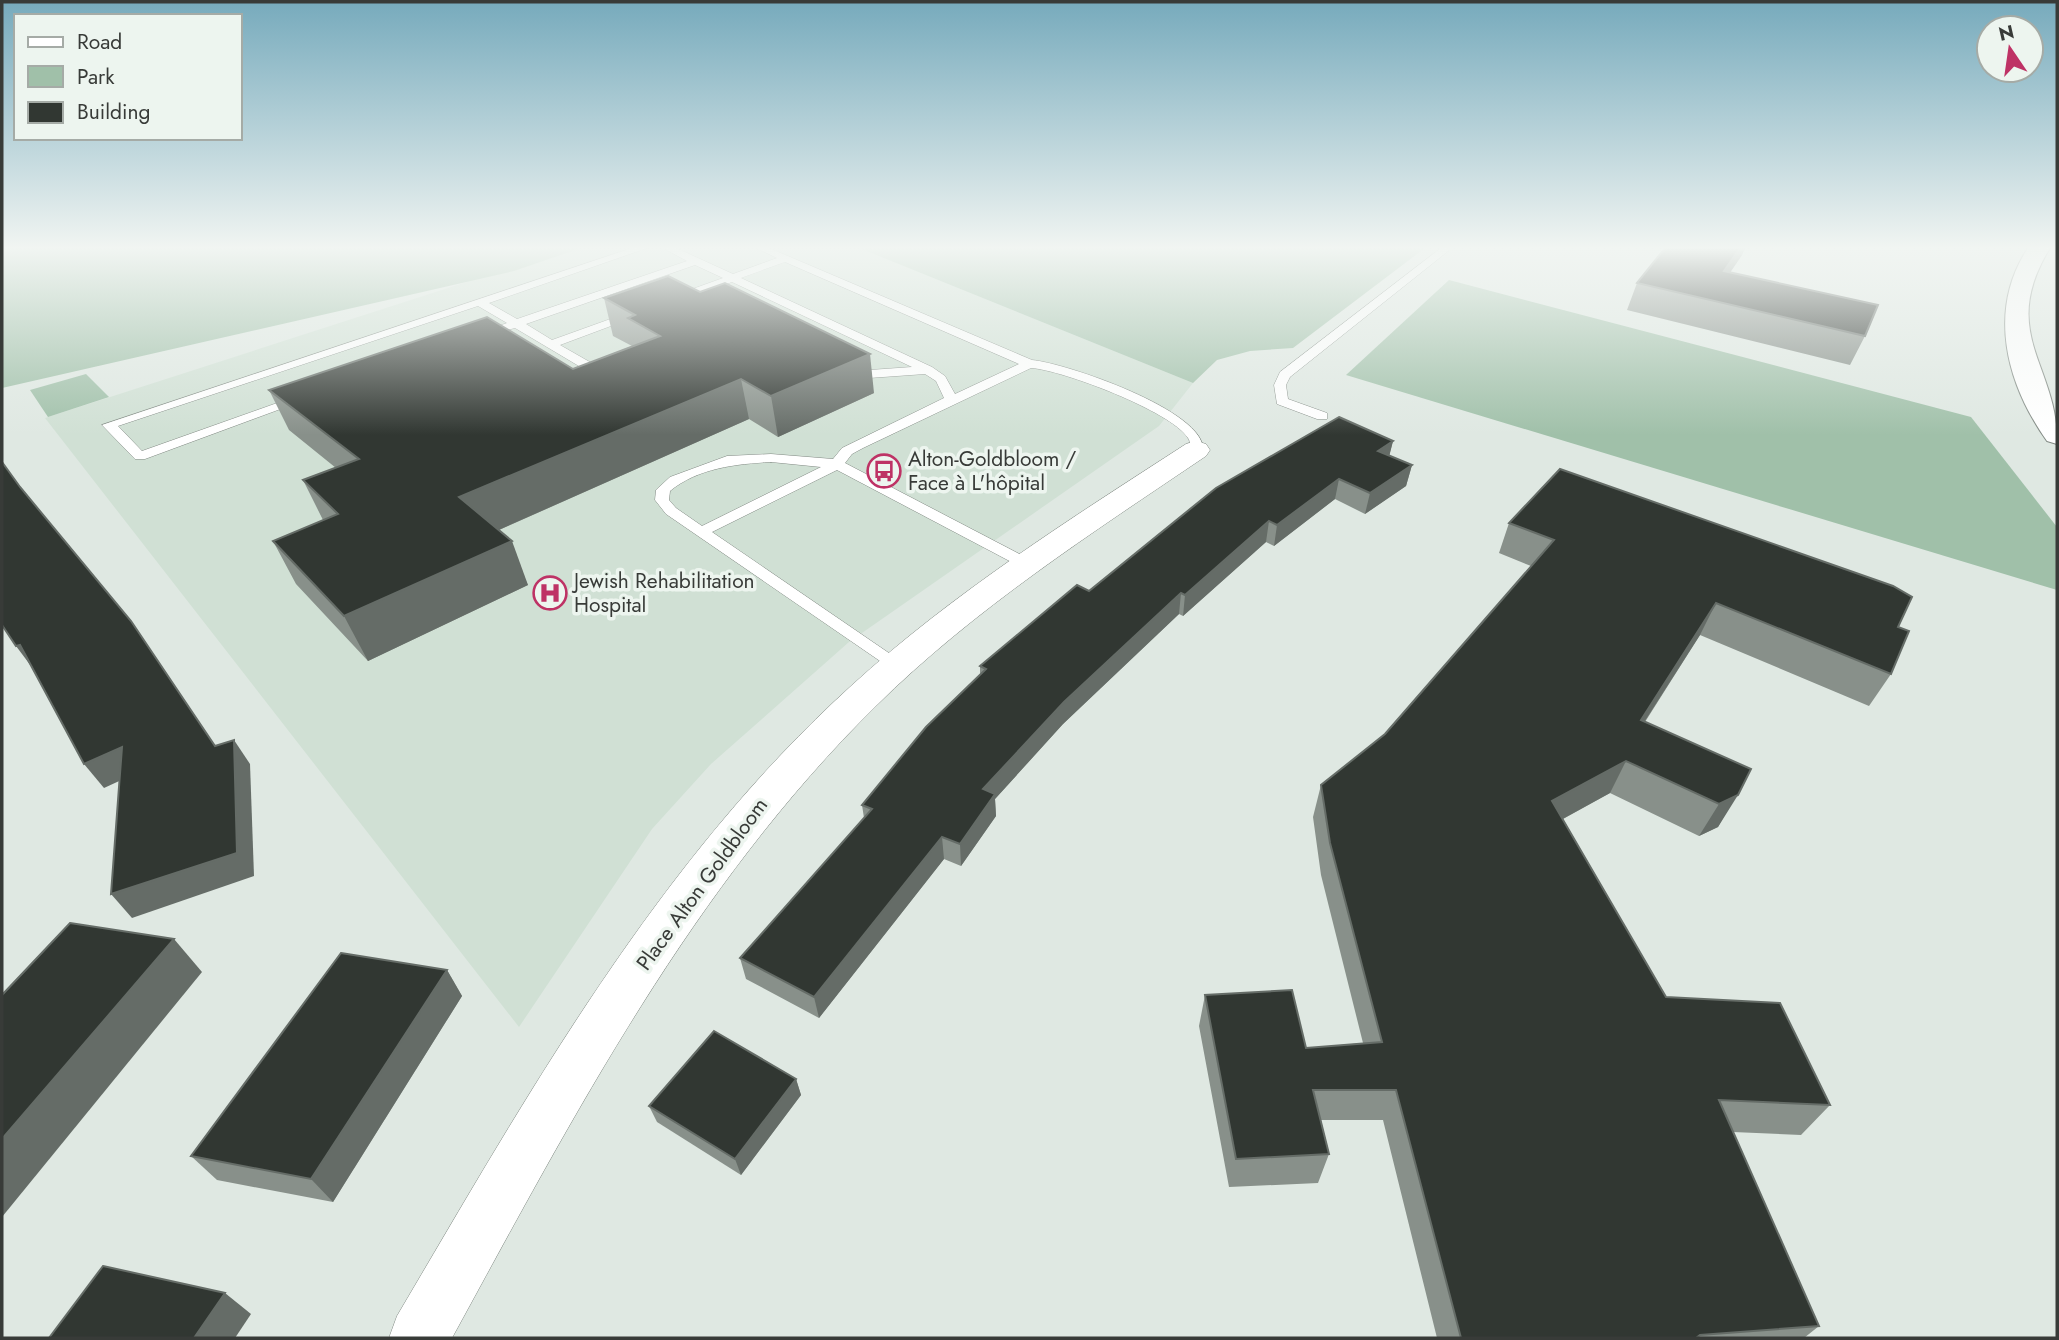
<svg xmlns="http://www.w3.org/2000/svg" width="2059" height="1340" font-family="Jost,sans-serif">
<rect width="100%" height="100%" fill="#dfe8e2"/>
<path fill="#d0e0d4" d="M 572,248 L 859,248 L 1193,383 L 1159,426 L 849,642 L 711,764 L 652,829 L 519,1027 L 45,418 Z"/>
<g fill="#a0c0a9">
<path d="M 2,248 L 581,248 L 514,271 L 2,388 Z"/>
<path d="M 859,248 L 1425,248 L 1293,348 L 1250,351 L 1217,360 L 1193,383 Z"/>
<path d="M 1449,280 L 1971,417 L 2057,527 L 2057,590 L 1346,375 Z"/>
<path d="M 86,374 L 109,397 L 48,417 L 30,390 Z"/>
</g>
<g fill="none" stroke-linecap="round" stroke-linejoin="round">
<defs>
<g id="lane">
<path d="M 632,248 L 647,248 L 489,303 L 517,319 L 687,261 L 663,248 L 676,248 L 733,274 L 777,258 L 756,248 L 769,248 L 1032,360 C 1066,363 1206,411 1203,450 L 1196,454 L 1191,453 C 1190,448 1191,442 1188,438 C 1171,411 1062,370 1031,368 L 863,448 L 852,454 L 845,463 L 1031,560 L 1033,563 L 1031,566 L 1019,566 L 837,470 L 712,532 L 902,662 L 905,666 L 902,670 L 896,672 L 666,514 L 655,500 L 656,490 L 670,477 L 727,456 L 771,454 L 833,459 L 842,448 L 944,398 L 936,381 L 925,374 L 869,378 L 848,371 L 846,368 L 852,364 L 870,370 L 912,367 L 732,282 L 681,300 L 673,300 L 673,296 L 723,278 L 695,265 L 526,324 L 552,340 L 627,313 L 635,313 L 635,317 L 560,345 L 602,369 L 602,375 L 594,375 L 515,328 L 480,337 L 480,333 L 507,323 L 478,306 L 118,426 L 142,451 L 294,397 L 299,396 L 305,400 L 145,459 L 135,459 L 102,425 ZM 785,262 L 1019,364 L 955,394 L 945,376 L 932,367 L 741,278 ZM 771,462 L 821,467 L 702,526 L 676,508 L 669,500 L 670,491 C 698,468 736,464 771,462 Z"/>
<path d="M 1441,248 L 1452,248 L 1290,377 L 1286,385 L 1288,399 L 1327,413 L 1327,419 L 1317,419 L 1277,404 L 1274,385 L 1280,372 Z"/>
</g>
<path id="street" d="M 1196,441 L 1206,444 L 1210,450 L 1206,456 C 1092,533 974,609 876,706 C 693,886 574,1115 452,1338 L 389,1338 L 397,1316 C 528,1094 658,861 851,686 C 953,593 1070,519 1186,444 Z"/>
<path id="secondary" d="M 2028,248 L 2050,248 C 1997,334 2059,366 2057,444 L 2047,441 C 2006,383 1987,310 2028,248 Z"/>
</defs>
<use href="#lane" stroke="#818983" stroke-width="1"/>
<use href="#street" stroke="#818983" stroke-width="1"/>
<use href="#secondary" stroke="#818983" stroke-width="2"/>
<use href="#lane" fill="#fff" fill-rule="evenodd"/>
<use href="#street" fill="#fff" fill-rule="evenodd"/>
<use href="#secondary" fill="#fff" fill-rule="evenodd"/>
</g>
<g fill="#88908a">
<path d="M 1665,248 L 1745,248 L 1742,255 L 1730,272 L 1865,336 L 1850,365 L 1627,310 L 1637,283 Z"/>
<path d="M 604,298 L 874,393 L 778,437 L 749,419 L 499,530 L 528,585 L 368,661 L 296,584 L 273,541 L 323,520 L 303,480 L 336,468 L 289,430 L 269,390 L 573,369 L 632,346 L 613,336 Z"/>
<path d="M 1393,441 L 1389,456 L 1412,465 L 1406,486 L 1365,514 L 1335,499 L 1274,546 L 1266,542 L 1183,616 L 1179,614 L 1063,724 L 995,799 L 996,816 L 961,866 L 944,859 L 819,1018 L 746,979 L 740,958 L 864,818 L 862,805 L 980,674 L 980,666 L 1089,591 Z"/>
<path d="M 1509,523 L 1898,627 L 1891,674 L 1869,706 L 1700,635 L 1645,722 L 1751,769 L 1718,827 L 1699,836 L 1610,793 L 1563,819 L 1666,997 L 1830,1105 L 1801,1135 L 1733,1132 L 1819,1326 L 1804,1338 L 1437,1338 L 1383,1120 L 1321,1120 L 1329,1154 L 1318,1183 L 1229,1187 L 1199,1026 L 1205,995 L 1306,1048 L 1363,1043 L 1321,875 L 1313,817 L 1321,785 L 1385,734 L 1531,566 L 1499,553 Z"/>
<path d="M 447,970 L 462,996 L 333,1202 L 217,1180 L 191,1156 Z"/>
<path d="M 796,1079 L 801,1095 L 741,1175 L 657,1122 L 649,1106 Z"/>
</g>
<g fill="#656c67">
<path d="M 1740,248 L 1745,248 L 1742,255 L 1713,298 L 1724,271 Z"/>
<path d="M 870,354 L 874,393 L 778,437 L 771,396 Z"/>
<path d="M 741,379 L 749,419 L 476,540 L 459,497 Z"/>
<path d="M 1393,441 L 1388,461 L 1378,451 Z"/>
<path d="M 1412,465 L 1406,486 L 1365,514 L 1370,493 Z"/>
<path d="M 1339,479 L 1335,499 L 1274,546 L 1277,525 Z"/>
<path d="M 1269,521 L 1266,542 L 1183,616 L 1185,595 Z"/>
<path d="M 512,541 L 528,585 L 368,661 L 344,616 Z"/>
<path d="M 1181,593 L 1179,614 L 1063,724 L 995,799 L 996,816 L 961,866 L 960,844 L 983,789 L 1064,702 Z"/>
<path d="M 1716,603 L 1700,635 L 1625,752 L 1641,720 Z"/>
<path d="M 20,645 L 34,670 L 16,646 Z"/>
<path d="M 234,740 L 250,764 L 254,876 L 132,918 L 111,894 Z"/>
<path d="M 122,747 L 141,771 L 104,788 L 84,764 Z"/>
<path d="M 1626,761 L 1610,793 L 1537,833 L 1552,801 Z"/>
<path d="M 1738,795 L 1718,827 L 1699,836 L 1719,804 Z"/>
<path d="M 942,837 L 944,859 L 819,1018 L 814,997 Z"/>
<path d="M 174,939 L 202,972 L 2,1217 L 2,1139 Z"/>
<path d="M 447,970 L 462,996 L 333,1202 L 311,1179 Z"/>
<path d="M 796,1079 L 801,1095 L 741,1175 L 735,1159 Z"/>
<path d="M 225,1293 L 251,1314 L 235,1338 L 194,1338 Z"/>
</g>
<g fill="#313732" stroke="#656c67" stroke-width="2">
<path d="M 1665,248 L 1740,248 L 1724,271 L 1878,305 L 1865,336 L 1637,283 Z"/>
<path d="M 668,276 L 700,292 L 725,283 L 870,354 L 771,396 L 741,379 L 459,497 L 512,541 L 344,616 L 273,541 L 338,514 L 303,480 L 359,459 L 269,390 L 487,317 L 573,369 L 660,336 L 628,318 L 635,315 L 604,298 Z"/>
<path d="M 1339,417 L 1393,441 L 1378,451 L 1412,465 L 1370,493 L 1339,479 L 1277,525 L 1269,521 L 1185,595 L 1181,593 L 1064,702 L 983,789 L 995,794 L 960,844 L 942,837 L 814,997 L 740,958 L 872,809 L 862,805 L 926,727 L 986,669 L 980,666 L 1077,585 L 1089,591 L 1216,488 Z"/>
<path d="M 2,462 L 20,487 L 131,621 L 215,746 L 234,740 L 237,853 L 111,894 L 122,747 L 84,764 L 20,645 L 16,646 L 2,625 Z"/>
<path d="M 1560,469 L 1893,586 L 1912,597 L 1898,627 L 1909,631 L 1891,674 L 1716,603 L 1641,720 L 1751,769 L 1738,795 L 1719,804 L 1626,761 L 1552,801 L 1666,997 L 1780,1003 L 1830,1105 L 1719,1100 L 1819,1326 L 1700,1335 L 1696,1338 L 1461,1338 L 1396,1090 L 1313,1090 L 1329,1154 L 1236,1159 L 1205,995 L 1292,990 L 1306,1048 L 1382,1042 L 1330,843 L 1321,785 L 1385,734 L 1554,540 L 1509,523 Z"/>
<path d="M 70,923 L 174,939 L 2,1139 L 2,995 Z"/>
<path d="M 341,953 L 447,970 L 311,1179 L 191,1156 Z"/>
<path d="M 714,1031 L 796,1079 L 735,1159 L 649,1106 Z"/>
<path d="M 103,1266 L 225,1293 L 194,1338 L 49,1338 Z"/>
</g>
<linearGradient id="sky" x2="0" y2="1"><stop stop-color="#76aabc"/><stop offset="0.57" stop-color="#f1f5f2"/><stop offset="1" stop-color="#f1f5f2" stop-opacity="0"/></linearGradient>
<rect width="2059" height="435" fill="url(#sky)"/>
<defs>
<symbol id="bus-ring" viewBox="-11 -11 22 22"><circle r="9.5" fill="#edf5ef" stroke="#be3265" stroke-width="1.5"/><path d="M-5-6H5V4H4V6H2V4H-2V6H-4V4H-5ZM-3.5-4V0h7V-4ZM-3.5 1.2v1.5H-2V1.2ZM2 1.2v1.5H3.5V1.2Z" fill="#be3265"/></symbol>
<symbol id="hospital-ring" viewBox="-11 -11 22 22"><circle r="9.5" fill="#edf5ef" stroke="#be3265" stroke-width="1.5"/><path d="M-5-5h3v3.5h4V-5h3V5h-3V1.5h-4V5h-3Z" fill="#be3265"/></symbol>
</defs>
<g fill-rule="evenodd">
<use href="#bus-ring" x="865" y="452" width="38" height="38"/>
<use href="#hospital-ring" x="531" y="574" width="38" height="38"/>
</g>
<g text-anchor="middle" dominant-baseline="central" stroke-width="7" stroke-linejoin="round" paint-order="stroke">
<g font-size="21" fill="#383b38" stroke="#edf5ef" text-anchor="start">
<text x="908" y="459">Alton-Goldbloom /<tspan x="908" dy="24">Face à L'hôpital</tspan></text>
<text x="574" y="581">Jewish Rehabilitation<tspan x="574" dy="24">Hospital</tspan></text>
</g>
<g font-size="21" fill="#383b38" stroke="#edf5ef">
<text transform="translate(702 884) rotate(-54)">Place Alton Goldbloom</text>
</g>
</g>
<rect width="2059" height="1340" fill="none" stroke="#383b38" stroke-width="7"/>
<rect x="14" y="14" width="228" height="126" fill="#edf5ef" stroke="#a5aba6" stroke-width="2"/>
<rect x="28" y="37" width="35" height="10" fill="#ffffff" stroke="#a5aba6" stroke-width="2"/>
<text x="77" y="49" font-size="21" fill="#383b38">Road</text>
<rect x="28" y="66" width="35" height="21" fill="#a0c0a9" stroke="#a5aba6" stroke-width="2"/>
<text x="77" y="84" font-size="21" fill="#383b38">Park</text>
<rect x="28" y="102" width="35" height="21" fill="#313732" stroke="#a5aba6" stroke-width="2"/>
<text x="77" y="119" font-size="21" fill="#383b38">Building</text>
<g transform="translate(2010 49) rotate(347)"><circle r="33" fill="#edf5ef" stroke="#a5aba6" stroke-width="2"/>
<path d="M0-5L12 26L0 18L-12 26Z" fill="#be3265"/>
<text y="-10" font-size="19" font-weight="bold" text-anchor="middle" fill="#383b38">N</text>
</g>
</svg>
